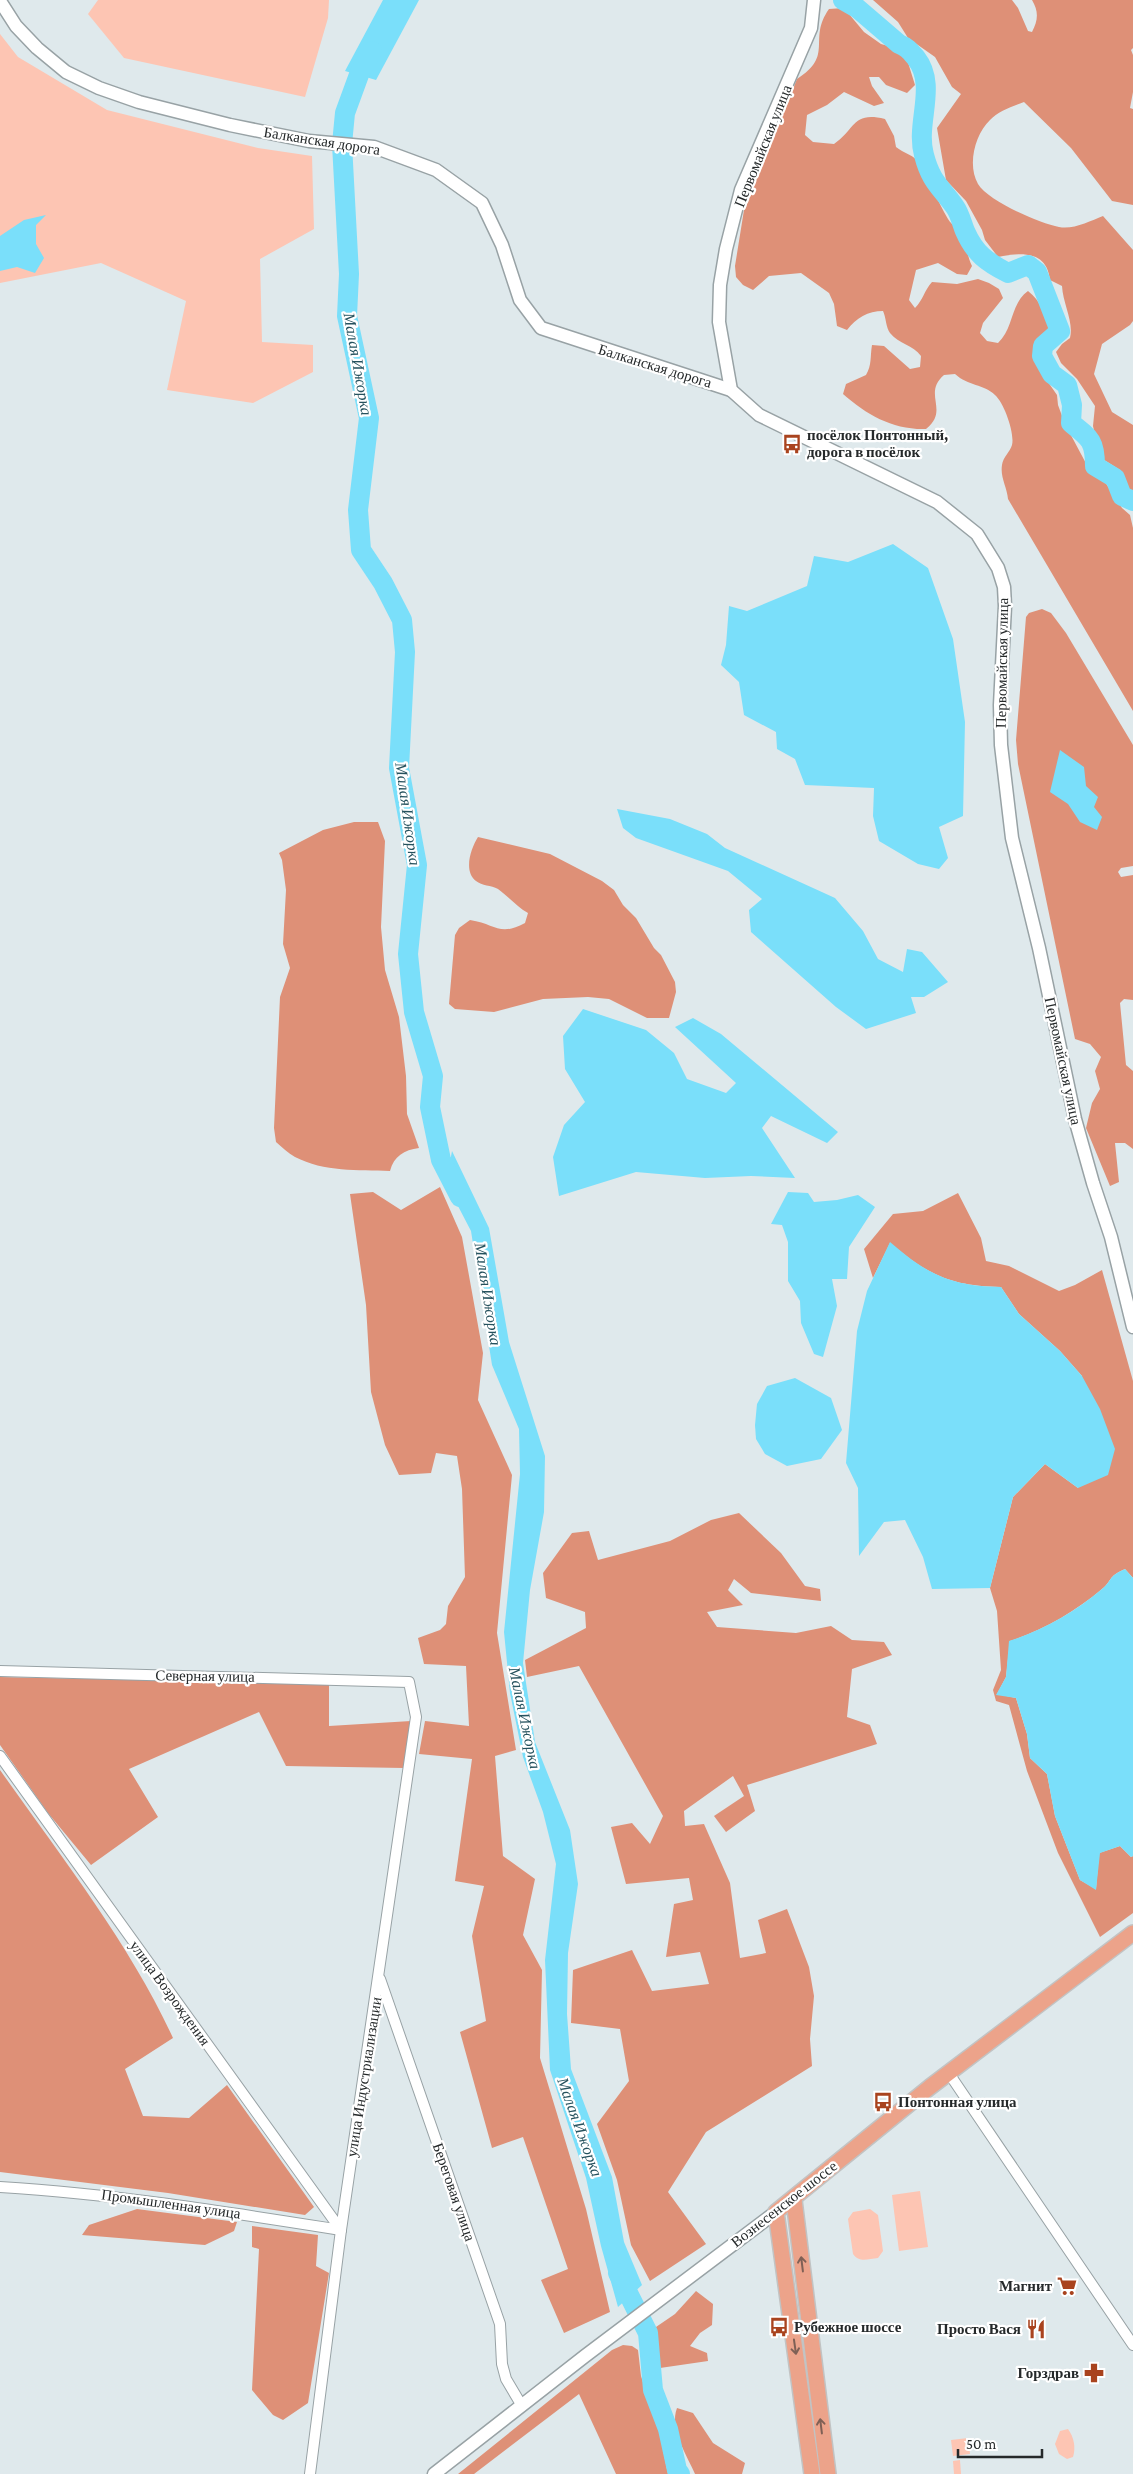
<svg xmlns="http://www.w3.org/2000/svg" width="1133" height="2474" font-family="'Crimson Pro',serif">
<rect width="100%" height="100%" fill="#dfe9ec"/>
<g fill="#fdc5b3">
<path d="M 98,0 L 329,0 L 328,18 L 305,97 L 124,58 L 88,14 Z"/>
<path d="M 0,34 L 18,57 L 107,110 L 258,148 L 312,156 L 314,229 L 260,259 L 262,342 L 313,345 L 313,372 L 253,403 L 167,390 L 186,301 L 101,263 L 0,283 Z"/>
<path d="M 920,2191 L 928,2247 L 899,2251 L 892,2195 Z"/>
<path d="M 870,2209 L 878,2215 L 883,2251 L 878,2258 C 868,2259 859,2263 853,2254 L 848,2219 L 853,2212 Z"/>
<path d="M 1068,2429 C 1074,2437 1076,2448 1073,2457 L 1067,2459 L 1059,2454 L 1055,2444 L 1060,2431 Z"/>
<path d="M 968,2438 L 970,2454 L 953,2456 L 951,2440 Z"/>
<path d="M 960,2460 L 961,2474 L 954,2474 L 953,2461 Z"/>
</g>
<g fill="#de9077">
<path d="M 873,0 L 1012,0 L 1018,8 L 1028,31 L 1032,32 C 1038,20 1039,12 1032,0 L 1133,0 L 1133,48 L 1131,50 L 1133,55 L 1133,92 L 1130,108 L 1133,109 L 1133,205 L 1112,201 L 1071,148 L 1024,102 C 1013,106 998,111 990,120 C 975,134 967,165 978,184 C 988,201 1039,223 1059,227 C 1073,230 1090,221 1103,216 L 1133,250 L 1133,321 L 1130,325 L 1102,344 L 1094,374 L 1112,412 L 1133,425 L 1133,493 L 1125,485 L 1120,470 L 1101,458 L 1099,453 L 1093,426 L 1095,406 L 1077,379 L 1061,363 L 1056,352 L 1062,344 L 1070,338 C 1074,322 1063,304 1062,286 L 1050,280 C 1047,251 1022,252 998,257 L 985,240 L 982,230 L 966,201 L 946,180 L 937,128 L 961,94 L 952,87 L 935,57 L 908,38 L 898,22 Z"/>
<path d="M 844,8 L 864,32 L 881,44 L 899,49 L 906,56 L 915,85 L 907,93 L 886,85 L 879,77 L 869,77 L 872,86 L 884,103 L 874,106 L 844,92 L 827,105 L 807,115 L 805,135 L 813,142 L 834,144 C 856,129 852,111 885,119 L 894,136 L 896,147 C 903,153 915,155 920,164 C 930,182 938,202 948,219 C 952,226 961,230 963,237 C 967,246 967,256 972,266 L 967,275 L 957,274 L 938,263 L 916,270 L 909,300 L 915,308 C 923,300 924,291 932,282 L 957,284 L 978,279 L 989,283 L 999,289 L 1003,298 L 983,323 L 980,333 L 987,341 L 998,343 C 1014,328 1010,304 1028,291 C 1041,301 1046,316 1050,331 L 1041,338 L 1038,348 L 1039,369 L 1057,395 L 1058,405 L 1065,424 L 1089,469 L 1105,482 L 1122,508 L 1130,515 L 1133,528 L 1133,711 L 1008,499 C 1007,487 1000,477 1002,465 C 1003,457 1010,452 1012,445 C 1015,433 1004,403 995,395 C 984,384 968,386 955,374 L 944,375 C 922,394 950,410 926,429 C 893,430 867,415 843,394 L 846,384 L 866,375 C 872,365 870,357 872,345 L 884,346 L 910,369 L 920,367 L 921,356 C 913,345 899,344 890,333 C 886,328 886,317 883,311 C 868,311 856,318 847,330 L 837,326 L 834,304 L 829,293 L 801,273 L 769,276 L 753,290 L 743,285 L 736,277 L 735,266 L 744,210 L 797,79 C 835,55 807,40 829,9 Z"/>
<path d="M 1042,609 L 1051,613 L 1066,633 L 1133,745 L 1133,866 L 1121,868 L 1118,872 L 1121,877 L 1133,875 L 1133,1000 L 1124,999 L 1120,1003 L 1126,1065 L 1133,1071 L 1133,1149 L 1125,1143 L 1115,1143 L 1119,1182 L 1110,1186 L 1086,1128 L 1092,1103 L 1100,1089 L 1095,1071 L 1101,1057 L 1090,1044 L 1075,1039 L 1018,764 L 1016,740 L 1026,617 L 1029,613 Z"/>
<path d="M 354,822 L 378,822 L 385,841 L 381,927 L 385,970 L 399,1017 L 406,1076 L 407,1114 L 419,1148 C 404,1150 394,1156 390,1171 C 358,1170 324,1172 295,1157 C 288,1153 282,1147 276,1142 L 274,1128 L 280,997 L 290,968 L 283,944 L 286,890 L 282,860 L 279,853 L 323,830 Z"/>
<path d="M 478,837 L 550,854 L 602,881 L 614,890 L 623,905 L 636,918 L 654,948 L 661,955 L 675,982 L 676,992 L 669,1018 L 647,1018 L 609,999 L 588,997 L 543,999 L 494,1012 L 455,1009 L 449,1004 L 455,935 L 459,928 L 470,920 C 496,924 499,937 525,923 L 528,913 C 517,907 509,897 498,889 C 491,885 482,886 476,881 C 463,871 471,848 478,837 Z"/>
<path d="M 440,1187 L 462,1237 L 483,1353 L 478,1400 L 512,1475 L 497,1633 L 516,1750 L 495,1756 L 503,1856 L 535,1879 L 523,1935 L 542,1970 L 540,2058 L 586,2209 L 610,2312 L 564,2333 L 541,2280 L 568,2269 L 523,2137 L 492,2148 L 460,2032 L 486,2021 L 472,1936 L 484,1886 L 455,1881 L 472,1759 L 419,1754 L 425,1721 L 469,1726 L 466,1666 L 424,1664 L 418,1638 L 440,1630 L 446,1624 L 448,1606 L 465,1577 L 462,1489 L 457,1456 L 436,1453 L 431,1473 L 399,1475 L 385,1445 L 371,1392 L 366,1305 L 350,1194 L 373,1192 L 401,1210 Z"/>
<path d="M 958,1193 L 981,1238 L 986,1261 L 1009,1266 L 1059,1291 L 1075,1285 L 1102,1270 L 1133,1381 L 1133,1578 L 1125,1569 C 1107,1577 1113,1580 1102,1589 C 1075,1612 1043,1630 1010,1641 L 1006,1677 L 997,1694 L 1016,1698 L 1027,1734 L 1030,1758 L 1047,1774 L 1055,1816 L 1080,1880 L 1096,1889 L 1099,1853 L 1120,1846 L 1131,1857 L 1133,1856 L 1133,1913 L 1100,1937 L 1058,1853 L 1027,1771 L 1009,1705 L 996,1701 L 993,1690 L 1001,1670 L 997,1611 L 990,1588 L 1013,1497 L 1045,1464 L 1078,1488 L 1082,1376 L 1060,1351 L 1019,1314 L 1001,1287 C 951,1286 928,1275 890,1243 L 873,1278 L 864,1249 L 893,1214 L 923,1211 Z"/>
<path d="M 739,1513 L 781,1553 L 805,1586 L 820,1589 L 821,1601 L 751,1593 L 734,1579 L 728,1590 L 743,1605 L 707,1612 L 717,1627 L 796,1633 L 831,1626 L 852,1640 L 884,1642 L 892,1655 L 852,1669 L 847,1717 L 870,1725 L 877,1744 L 747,1785 L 755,1811 L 726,1832 L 714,1816 L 744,1796 L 733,1776 L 684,1811 L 685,1826 L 704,1824 L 730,1883 L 740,1958 L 766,1953 L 758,1920 L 787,1909 L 809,1967 L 814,1996 L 810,2039 L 812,2066 L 706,2132 L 668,2192 L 706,2244 L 650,2281 L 631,2245 L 617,2180 L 597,2124 L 629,2081 L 620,2029 L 571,2023 L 573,1970 L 632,1950 L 652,1991 L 709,1984 L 700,1952 L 666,1957 L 674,1904 L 693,1900 L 689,1878 L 626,1884 L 611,1827 L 632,1823 L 650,1844 L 663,1816 L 579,1666 L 527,1677 L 525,1660 L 586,1628 L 585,1612 L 546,1598 L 543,1573 L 572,1533 L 589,1531 L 598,1560 L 670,1541 L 711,1520 Z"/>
<path d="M 0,1677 L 329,1684 L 329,1726 L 411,1721 L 404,1768 L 286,1766 L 259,1712 L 129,1769 L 158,1817 L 91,1865 L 48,1813 L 0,1745 Z"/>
<path d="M 0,1770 C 60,1855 130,1944 173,2038 L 125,2069 L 143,2116 L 189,2118 L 227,2085 L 314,2207 L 305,2215 L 168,2193 L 0,2172 Z"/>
<path d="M 137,2209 L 237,2222 L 234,2231 L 205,2245 L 82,2235 L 89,2225 Z"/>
<path d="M 252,2226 L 318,2235 L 316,2266 L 329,2273 L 308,2403 L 283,2420 L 273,2415 L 252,2390 L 259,2249 L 252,2247 Z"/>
<path d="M 696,2291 L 713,2304 L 712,2325 L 700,2333 L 690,2346 L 707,2353 L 708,2361 L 660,2368 L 656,2327 L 675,2314 Z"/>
<path d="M 623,2345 L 632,2346 L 638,2350 L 641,2376 L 660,2435 L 668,2474 L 616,2474 L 579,2394 L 474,2474 L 458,2474 L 612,2350 Z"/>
<path d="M 677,2408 L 693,2413 L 713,2443 L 745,2463 L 742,2474 L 695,2474 C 687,2455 669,2429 677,2408 Z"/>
</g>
<g fill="#7adffa">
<path d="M 383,0 L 419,0 L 376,80 L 345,71 Z"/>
<path d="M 46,215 L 36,225 L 36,244 L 44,258 L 35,273 L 17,267 L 0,271 L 0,236 L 24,220 Z"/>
<path d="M 893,544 L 928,568 L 953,639 L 965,722 L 963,816 L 939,827 L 948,858 L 939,869 L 918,864 L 879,841 L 873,816 L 874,788 L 805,785 L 795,759 L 777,749 L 776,732 L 744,715 L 739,682 L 721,665 L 726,645 L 729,606 L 747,611 L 807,586 L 814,556 L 848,562 Z"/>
<path d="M 1060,750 L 1084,767 L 1086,786 L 1098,797 L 1094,807 L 1102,817 L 1097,830 L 1080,822 L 1068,804 L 1050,792 Z"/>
<path d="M 617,809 L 670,819 L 707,834 L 725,848 L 835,898 L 863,931 L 878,959 L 903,972 L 907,949 L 922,952 L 948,982 L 924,997 L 911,997 L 916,1013 L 866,1029 L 836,1007 L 751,932 L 749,910 L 762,899 L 728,871 L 636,838 L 623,828 Z"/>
<path d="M 583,1009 L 646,1030 L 674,1053 L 687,1079 L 726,1093 L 736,1083 L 675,1027 L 693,1018 L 721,1034 L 838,1132 L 827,1143 L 771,1116 L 762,1128 L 795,1178 L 751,1176 L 705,1178 L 636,1172 L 559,1196 L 553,1157 L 564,1125 L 585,1102 L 565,1069 L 563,1036 Z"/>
<path d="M 452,1151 L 489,1228 L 509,1342 L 545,1456 L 544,1512 L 530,1590 L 523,1663 L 535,1742 L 570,1830 L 578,1884 L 568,1953 L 567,2014 L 571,2069 L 612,2177 L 624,2242 L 642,2285 L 618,2307 L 601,2246 L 586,2178 L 550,2070 L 545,1960 L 556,1864 L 543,1812 L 523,1757 L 510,1693 L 504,1632 L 520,1474 L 519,1429 L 492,1365 L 471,1231 L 446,1183 Z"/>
<path d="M 788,1192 L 808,1193 L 814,1202 L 837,1200 L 858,1195 L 875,1207 L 849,1247 L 847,1279 L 832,1279 L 837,1306 L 823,1357 L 814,1354 L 801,1323 L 800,1301 L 788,1281 L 788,1242 L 782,1225 L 771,1224 Z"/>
<path d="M 890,1242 C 928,1275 951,1286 1001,1287 L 1019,1314 L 1060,1351 L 1082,1376 L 1100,1409 L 1115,1449 L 1108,1475 L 1078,1488 L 1045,1464 L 1013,1497 L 990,1588 L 932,1589 L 923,1557 L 905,1520 L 884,1522 L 859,1556 L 858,1488 L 846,1463 L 857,1331 L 867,1291 Z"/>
<path d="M 795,1378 L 831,1398 L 842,1430 L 821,1459 L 787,1466 L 765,1454 L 756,1439 L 755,1425 L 757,1404 L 767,1386 Z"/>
<path d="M 1125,1569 L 1133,1578 L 1133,1856 L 1131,1857 L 1120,1846 L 1100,1853 L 1096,1890 L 1080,1880 L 1055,1816 L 1047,1774 L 1030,1758 L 1027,1734 L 1016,1698 L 996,1695 L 1006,1677 L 1009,1641 C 1043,1630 1075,1612 1102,1589 C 1113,1580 1107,1577 1125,1569 Z"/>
</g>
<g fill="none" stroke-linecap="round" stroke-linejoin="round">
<g stroke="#7adffa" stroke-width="20">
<path d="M 843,0 L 857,8 L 899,44 C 907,47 910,51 916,58 C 938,86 915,123 924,155 C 931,182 940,186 955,207 C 960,214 962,224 965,231 C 975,254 987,262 1008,273 L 1028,265 L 1037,272 L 1060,331 L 1043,346 L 1042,356 L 1052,374 L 1067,385 L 1072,405 L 1071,423 C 1090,438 1095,441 1095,466 L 1115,478 L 1122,496 L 1133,501"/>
<path d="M 372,51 L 360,72 L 345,113 L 342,144 L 349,274 L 347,316 L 369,418 L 358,510 L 361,550 L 383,583 L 402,620 L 405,652 L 399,768 L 417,865 L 408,954 L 414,1012 L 433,1076 L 430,1107 L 441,1160 L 460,1197"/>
<path d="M 618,2273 L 648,2333 L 653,2390 L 668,2429 L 677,2470 L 680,2474"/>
</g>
<defs>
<g id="minor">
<path d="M 0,1671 L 409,1682 L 416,1717 L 341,2230 L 310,2474"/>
<path d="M 0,1756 L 341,2230"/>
<path d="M 380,1979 L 500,2324 L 502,2364 L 506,2379 L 522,2406"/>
<path d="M 948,2072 L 1133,2345"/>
<path d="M 0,2187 C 115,2194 227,2212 341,2230"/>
</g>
<g id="tertiary">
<path d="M 814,0 L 811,28 L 741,190 L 726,249 L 720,285 L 719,322 L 731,390 L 759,415 L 937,502 L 977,534 L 998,568 L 1004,587 L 1005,606 L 1000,705 L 1001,745 L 1012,838 L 1039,948 L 1075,1119 L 1093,1183 L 1111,1237 L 1133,1327"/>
<path d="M 0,1 L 16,26 L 37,48 L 66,72 L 99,88 L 139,102 L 230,125 L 309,141 L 374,147 L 436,170 L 482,203 L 502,245 L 520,300 L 541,328 L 731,390"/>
<path d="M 434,2474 L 585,2356 L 776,2212"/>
</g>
<g id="primary">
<path d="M 794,2200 L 828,2474"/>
<path d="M 812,2474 L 776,2212 L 930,2087 L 1133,1933"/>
</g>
</defs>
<use href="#minor" stroke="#98a2a5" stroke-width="12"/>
<use href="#tertiary" stroke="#98a2a5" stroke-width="15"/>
<use href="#primary" stroke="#c2c3c3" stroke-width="18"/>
<use href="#minor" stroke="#fff" stroke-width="10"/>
<use href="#tertiary" stroke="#fff" stroke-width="12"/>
<use href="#primary" stroke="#eca38a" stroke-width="15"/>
</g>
<defs><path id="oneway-shaft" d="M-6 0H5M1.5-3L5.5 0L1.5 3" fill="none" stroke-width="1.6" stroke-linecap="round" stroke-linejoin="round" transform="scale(1.25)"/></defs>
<g stroke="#7f6055">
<use href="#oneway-shaft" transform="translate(802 2264) rotate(-97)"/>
<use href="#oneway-shaft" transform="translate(795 2347) rotate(82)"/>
<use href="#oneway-shaft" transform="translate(821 2426) rotate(-97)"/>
</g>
<defs>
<symbol id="bus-bare" viewBox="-9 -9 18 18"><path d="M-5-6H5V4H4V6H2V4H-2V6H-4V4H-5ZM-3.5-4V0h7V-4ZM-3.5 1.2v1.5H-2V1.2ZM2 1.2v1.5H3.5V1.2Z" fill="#a9431e" stroke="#fff" stroke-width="2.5" paint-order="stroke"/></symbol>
<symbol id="supermarket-bare" viewBox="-9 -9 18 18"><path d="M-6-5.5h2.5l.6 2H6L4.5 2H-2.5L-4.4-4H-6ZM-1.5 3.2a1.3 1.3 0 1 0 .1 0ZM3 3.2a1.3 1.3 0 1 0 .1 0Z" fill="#a9431e" stroke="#fff" stroke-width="2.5" paint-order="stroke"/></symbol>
<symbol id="restaurant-bare" viewBox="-9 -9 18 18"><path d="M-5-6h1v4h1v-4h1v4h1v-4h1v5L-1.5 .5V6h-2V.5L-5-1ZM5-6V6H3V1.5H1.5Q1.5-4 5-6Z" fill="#a9431e" stroke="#fff" stroke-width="2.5" paint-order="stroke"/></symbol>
<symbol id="pharmacy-bare" viewBox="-9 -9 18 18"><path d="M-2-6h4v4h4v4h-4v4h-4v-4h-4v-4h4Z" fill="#a9431e" stroke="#fff" stroke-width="2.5" paint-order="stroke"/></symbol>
</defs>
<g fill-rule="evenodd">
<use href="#bus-bare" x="778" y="430" width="28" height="28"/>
<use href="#bus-bare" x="869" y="2088" width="28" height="28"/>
<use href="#supermarket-bare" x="1053" y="2272" width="28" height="28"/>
<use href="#bus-bare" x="765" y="2313" width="28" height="28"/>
<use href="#restaurant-bare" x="1022" y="2315" width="28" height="28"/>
<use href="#pharmacy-bare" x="1080" y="2359" width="28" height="28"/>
</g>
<g text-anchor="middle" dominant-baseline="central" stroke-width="4.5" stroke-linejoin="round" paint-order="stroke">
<g font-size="15" fill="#25292a" stroke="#fff">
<text transform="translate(322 141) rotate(9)">Балканская дорога</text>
<text transform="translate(763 146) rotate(-68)">Первомайская улица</text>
<text transform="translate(655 366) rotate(17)">Балканская дорога</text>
<text transform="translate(1002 663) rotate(-89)">Первомайская улица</text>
<text transform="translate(1063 1061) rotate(78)">Первомайская улица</text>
<text transform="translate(205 1676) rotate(1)">Северная улица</text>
<text transform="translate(170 1993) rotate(54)">улица Возрождения</text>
<text transform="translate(364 2077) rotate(-81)">улица Индустриализации</text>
<text transform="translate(454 2192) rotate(71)">Береговая улица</text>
<text transform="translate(171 2204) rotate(8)">Промышленная улица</text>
<text transform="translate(784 2204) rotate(-38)">Вознесенское шоссе</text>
</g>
<g font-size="15" font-weight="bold" fill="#25292a" stroke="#fff" text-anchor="start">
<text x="807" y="435">посёлок Понтонный,<tspan x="807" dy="17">дорога в посёлок</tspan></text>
<text x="898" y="2102">Понтонная улица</text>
<text x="1052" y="2286" text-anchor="end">Магнит</text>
<text x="794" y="2327">Рубежное шоссе</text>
<text x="1021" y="2329" text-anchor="end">Просто Вася</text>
<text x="1079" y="2373" text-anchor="end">Горздрав</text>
</g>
<g font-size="16" font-style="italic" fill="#26525e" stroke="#fff">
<text transform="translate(358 364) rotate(80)">Малая Ижорка</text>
<text transform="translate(408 814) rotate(82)">Малая Ижорка</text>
<text transform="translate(488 1294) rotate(81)">Малая Ижорка</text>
<text transform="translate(525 1718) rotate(78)">Малая Ижорка</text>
<text transform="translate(580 2127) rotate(70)">Малая Ижорка</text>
</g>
</g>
<path d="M958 2449v8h84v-8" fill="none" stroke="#25292a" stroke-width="2.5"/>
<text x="966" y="2449" font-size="15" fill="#25292a" stroke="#ffffff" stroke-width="4" paint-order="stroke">50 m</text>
</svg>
